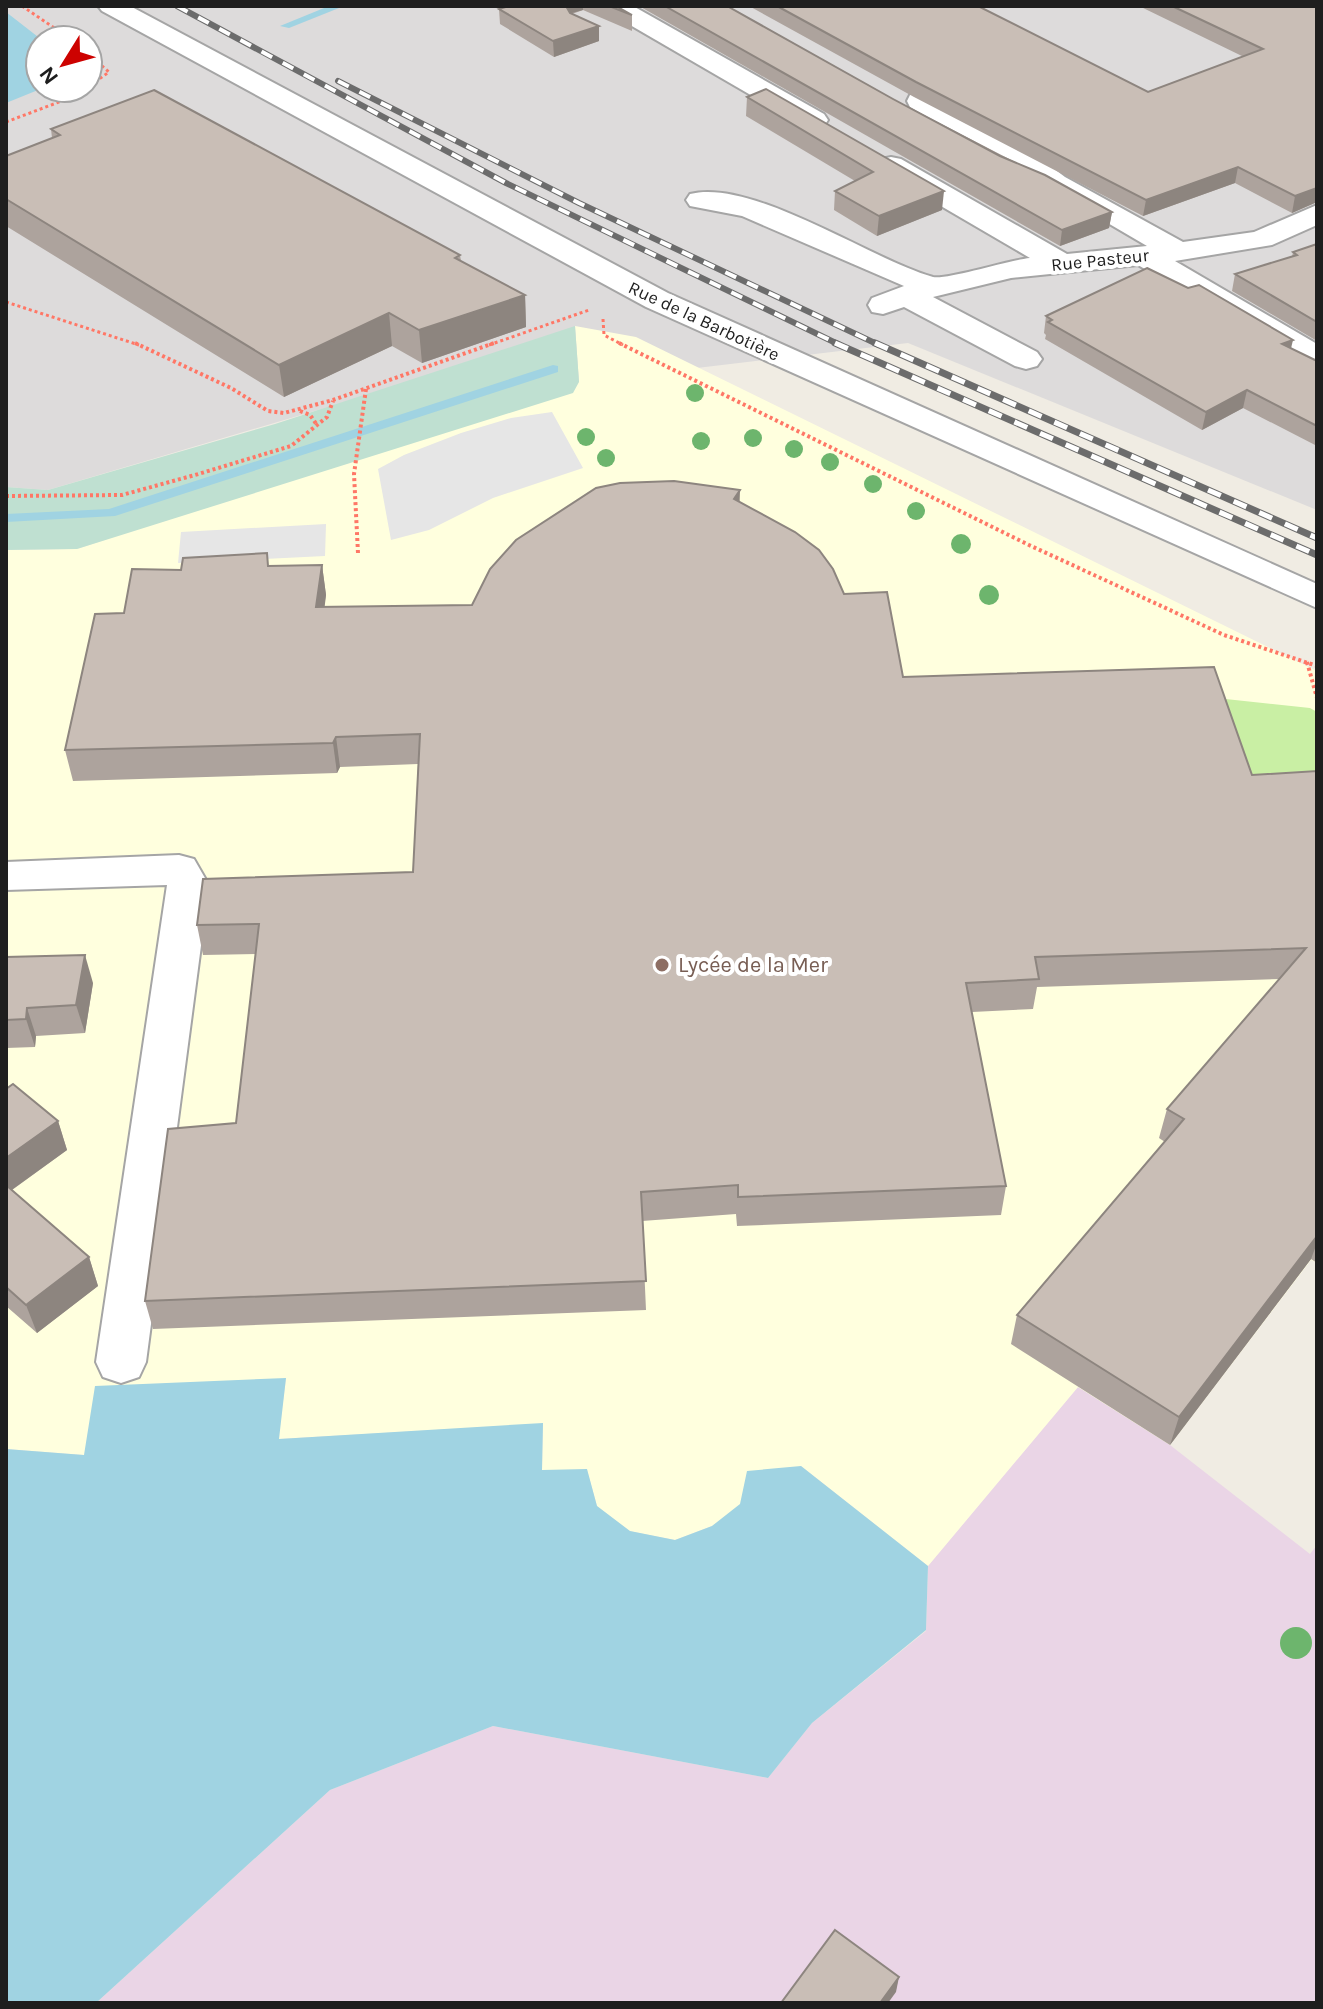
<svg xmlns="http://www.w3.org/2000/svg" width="1323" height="2009" font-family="Karla,sans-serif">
<rect width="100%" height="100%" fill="#f0ece3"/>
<path fill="#dddbdb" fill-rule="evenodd" d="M 6,6 L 1317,6 L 1317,510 L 908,343 L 579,382 L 365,396 L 48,490 L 6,487 ZM 40,40 L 88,40 L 88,88 L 40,88 Z"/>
<path fill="#ead5e6" d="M 1078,1387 L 1170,1445 L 1310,1554 L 1317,1545 L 1317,2003 L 96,2003 L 330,1790 L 493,1726 L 768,1778 L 812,1723 L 926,1631 L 928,1566 Z"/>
<path fill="#ffffde" d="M 575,326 L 636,337 L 1317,671 L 1317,1263 L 1311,1260 L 1170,1445 L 1078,1387 L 928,1566 L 801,1466 L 712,1526 L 675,1540 L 629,1531 L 597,1506 L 587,1470 L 542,1470 L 543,1424 L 278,1439 L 286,1379 L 84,1455 L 6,1449 L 6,550 L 77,549 L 579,382 Z"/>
<path fill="#c9efa4" d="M 1207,697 L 1310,708 L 1317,712 L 1317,838 L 1244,803 Z"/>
<path fill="#bfe0d1" d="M 575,326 L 579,382 L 573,393 L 77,549 L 6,550 L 6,487 L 48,490 L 275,424 Z"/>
<g fill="#e6e6e6">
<path d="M 552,412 L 583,468 L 493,498 L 429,530 L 391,540 L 378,469 L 404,455 L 461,433 L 511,418 Z"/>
<path d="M 326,524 L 325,556 L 178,563 L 181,532 Z"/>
</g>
<g fill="#a0d3e2">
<path d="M 6,12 L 42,40 L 40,88 L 43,88 L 6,103 Z"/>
<path d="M 286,1378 L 279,1439 L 543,1423 L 542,1470 L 587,1469 L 597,1506 L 630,1531 L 675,1540 L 712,1526 L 740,1504 L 747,1471 L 801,1466 L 928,1566 L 926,1630 L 812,1723 L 768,1778 L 493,1726 L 330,1790 L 96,2003 L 6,2003 L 6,1449 L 84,1455 L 95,1386 Z"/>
</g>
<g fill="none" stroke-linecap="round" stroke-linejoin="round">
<g fill="#a0d3e2" fill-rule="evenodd">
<path d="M 329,6 L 344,6 L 289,28 L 280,26 Z"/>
<path d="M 553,365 L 558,366 L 558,372 L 115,516 L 6,522 L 6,514 L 109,509 Z"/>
</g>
<defs>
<g id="minor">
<path d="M 98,6 L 130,6 L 668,293 L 1317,584 L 1317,608 L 646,307 L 102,11 Z"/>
<path d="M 602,6 L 633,6 L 824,114 L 828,120 L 824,126 L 814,128 L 804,126 L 606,11 Z"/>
<path d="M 920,93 L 1033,153 L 1065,177 L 1183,242 L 1254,232 L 1317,205 L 1317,225 L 1272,245 L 1175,261 L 1317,344 L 1317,367 L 1306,364 L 1138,265 L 1011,278 L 933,297 L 1037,352 L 1042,359 L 1037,366 L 1026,369 L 1015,366 L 904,307 L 883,314 L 872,312 L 868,305 L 872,298 L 904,286 L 742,216 L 690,206 L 686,200 L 690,194 C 752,178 870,259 933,277 C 947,280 1009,260 1030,258 L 881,171 L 877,165 L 881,159 L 891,157 L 901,159 L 1067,254 L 1147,246 L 910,107 L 907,101 L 910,95 Z"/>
<path d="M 179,855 L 194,859 L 209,885 L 146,1362 L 139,1377 L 121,1383 L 103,1377 L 96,1362 L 167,885 L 6,890 L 6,862 Z"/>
</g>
</defs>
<use href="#minor" stroke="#a5a5a5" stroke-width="4"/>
<g stroke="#f76" stroke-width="3" stroke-dasharray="3 3" stroke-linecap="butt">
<path d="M 22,6 L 72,40"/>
<path d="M 88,54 L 109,72 L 88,87"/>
<path d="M 6,122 L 75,96 L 86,88"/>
<path d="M 6,302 L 139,345"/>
<path d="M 603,319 L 604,335 L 623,345"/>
<path d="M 489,345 L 589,310"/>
</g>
<g stroke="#f76" stroke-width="4" stroke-dasharray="3 3" stroke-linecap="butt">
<path d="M 135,343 L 231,388 L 268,411 L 284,413 L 333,400 L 494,343"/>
<path d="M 619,343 L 1029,545 L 1224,635 L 1317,666"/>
<path d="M 300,411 L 310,415 L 317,425"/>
<path d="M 6,496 L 122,495 L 195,475 L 291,446 L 327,417 L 333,401"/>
<path d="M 358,553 L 354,474 L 366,389"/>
<path d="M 1307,662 L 1317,698"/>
</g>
<use href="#minor" fill="#fff" fill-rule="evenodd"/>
<defs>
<g id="rail-far1">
<path d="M 177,6 L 506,183 L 840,345"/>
<path d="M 338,81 L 579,203 L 879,345"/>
</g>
<g id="rail">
<path d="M 835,343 L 1317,555"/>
<path d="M 875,343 L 1317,538"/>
</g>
</defs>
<use href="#rail-far1" stroke="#6c6c6c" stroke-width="6"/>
<use href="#rail" stroke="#6c6c6c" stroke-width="7"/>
<use href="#rail-far1" stroke="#fff" stroke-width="4" stroke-dasharray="12" stroke-linecap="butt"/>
<use href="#rail" stroke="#fff" stroke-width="5" stroke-dasharray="14" stroke-linecap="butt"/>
</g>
<g fill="#6db56d">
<circle cx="695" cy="393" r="9"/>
<circle cx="586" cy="437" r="9"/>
<circle cx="753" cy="438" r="9"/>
<circle cx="701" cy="441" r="9"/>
<circle cx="794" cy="449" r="9"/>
<circle cx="606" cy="458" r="9"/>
<circle cx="830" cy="462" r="9"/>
<circle cx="873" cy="484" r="9"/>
<circle cx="916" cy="511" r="9"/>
<circle cx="961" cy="544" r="10"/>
<circle cx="989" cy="595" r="10"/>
<circle cx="1296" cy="1643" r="16"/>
</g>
<g fill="#ada39d">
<path d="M 509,6 L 616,6 L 632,15 L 632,31 L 583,10 L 572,14 L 599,41 L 554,57 L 500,24 L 499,9 Z"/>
<path d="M 639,6 L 727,6 L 893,99 L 1112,212 L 1109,228 L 1060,246 Z"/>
<path d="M 749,6 L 978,6 L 1148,92 L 1244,57 L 1139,6 L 1317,6 L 1317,202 L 1292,213 L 1235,183 L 1143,216 L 914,97 Z"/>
<path d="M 747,97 L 942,210 L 877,236 L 834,210 L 835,191 L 855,181 L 746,116 Z"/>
<path d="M 51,129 L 460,255 L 461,261 L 525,295 L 526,327 L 422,363 L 392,346 L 284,397 L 6,226 L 6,156 L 52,138 Z"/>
<path d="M 1317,244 L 1317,341 L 1232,291 L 1235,274 L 1292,257 L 1293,252 Z"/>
<path d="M 1046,316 L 1291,348 L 1317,361 L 1317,446 L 1243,408 L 1202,430 L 1045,339 L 1046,335 L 1044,333 Z"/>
<path d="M 740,502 L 844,594 L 903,677 L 1252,775 L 1317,771 L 1317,1263 L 1311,1259 L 1170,1445 L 1011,1344 L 1017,1315 L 1165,1142 L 1159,1138 L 1167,1109 L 1280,979 L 1037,987 L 1033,1009 L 972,1012 L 1006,1186 L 1001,1215 L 737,1226 L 736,1214 L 642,1221 L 646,1310 L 153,1329 L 145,1301 L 236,1123 L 256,954 L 203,955 L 197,925 L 413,872 L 418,764 L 340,767 L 337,773 L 73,781 L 65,750 L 124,613 L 181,570 L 269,566 L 322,565 L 326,595 L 324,607 L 472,605 Z"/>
<path d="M 6,957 L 93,983 L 85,1033 L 36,1036 L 35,1047 L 6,1048 Z"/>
<path d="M 6,1089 L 58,1121 L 67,1150 L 12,1190 L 89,1257 L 98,1286 L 37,1333 L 6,1306 Z"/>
</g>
<g fill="#8d857f">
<path d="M 566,6 L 583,6 L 583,10 L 572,13 L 566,21 Z"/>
<path d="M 599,26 L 599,41 L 554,57 L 553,41 Z"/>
<path d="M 1238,167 L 1235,183 L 1143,216 L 1146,200 Z"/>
<path d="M 1317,188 L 1317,202 L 1292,213 L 1295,196 Z"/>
<path d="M 944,191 L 942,210 L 877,236 L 879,216 Z"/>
<path d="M 1112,212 L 1109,228 L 1060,246 L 1062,230 Z"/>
<path d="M 525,295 L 526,327 L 422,363 L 419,330 Z"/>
<path d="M 389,313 L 392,346 L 284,397 L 279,365 Z"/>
<path d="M 1293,340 L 1289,357 L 1282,344 Z"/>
<path d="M 1247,390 L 1243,408 L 1202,430 L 1206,412 Z"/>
<path d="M 740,490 L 739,520 L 734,499 Z"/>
<path d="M 322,565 L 326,595 L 321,637 L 316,607 Z"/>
<path d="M 336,737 L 340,767 L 337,773 L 333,743 Z"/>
<path d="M 85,955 L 93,983 L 85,1033 L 76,1005 Z"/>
<path d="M 27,1008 L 36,1036 L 35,1047 L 26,1019 Z"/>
<path d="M 58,1121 L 67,1150 L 6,1194 L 6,1158 Z"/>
<path d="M 1317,1236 L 1317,1243 L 1311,1259 L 1170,1445 L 1179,1417 Z"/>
<path d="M 89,1257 L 98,1286 L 37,1333 L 26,1305 Z"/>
<path d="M 899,1977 L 896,1992 L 888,2003 L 880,2003 Z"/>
</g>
<g fill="#c9beb6" stroke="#8d857f" stroke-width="2">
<path d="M 509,6 L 566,6 L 570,13 L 599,26 L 553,41 L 499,9 Z"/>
<path d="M 609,6 L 616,6 L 632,15 Z"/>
<path d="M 665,6 L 727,6 L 893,99 L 1000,156 L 1045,175 L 1112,212 L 1062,230 Z"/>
<path d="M 777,6 L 978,6 L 1148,92 L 1263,49 L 1172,6 L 1317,6 L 1317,188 L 1295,196 L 1238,167 L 1146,200 L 916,82 Z"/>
<path d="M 766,89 L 944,191 L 879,216 L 835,191 L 873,172 L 747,97 Z"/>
<path d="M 154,90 L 460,255 L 455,258 L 525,295 L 419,330 L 389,313 L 279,365 L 6,199 L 6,156 L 60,135 L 51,129 Z"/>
<path d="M 1317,244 L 1317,322 L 1235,274 L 1297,255 L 1293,252 Z"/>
<path d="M 1147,268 L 1188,288 L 1199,285 L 1293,340 L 1282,344 L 1317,361 L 1317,426 L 1247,390 L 1206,412 L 1048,322 L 1052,320 L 1046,316 Z"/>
<path d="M 674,481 L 740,490 L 734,499 L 795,532 L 819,550 L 833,569 L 844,594 L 887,592 L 903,677 L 1214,667 L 1252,775 L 1317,771 L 1317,1236 L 1179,1417 L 1017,1315 L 1184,1119 L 1167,1109 L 1306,948 L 1035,957 L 1039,979 L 966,983 L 1006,1186 L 738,1197 L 738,1185 L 641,1192 L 646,1281 L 145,1301 L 168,1129 L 236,1123 L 259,924 L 197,925 L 203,879 L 413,872 L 420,734 L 336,737 L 333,743 L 65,750 L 95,614 L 124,613 L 132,569 L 181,570 L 183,558 L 267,553 L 268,566 L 322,565 L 316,607 L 472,605 L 490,569 L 516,540 L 596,488 L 620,483 Z"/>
<path d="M 85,955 L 76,1005 L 27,1008 L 26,1019 L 6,1020 L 6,957 Z"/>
<path d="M 13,1084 L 58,1121 L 6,1158 L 6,1089 Z"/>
<path d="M 6,1185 L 89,1257 L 26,1305 L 6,1287 Z"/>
<path d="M 835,1930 L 899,1977 L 880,2003 L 781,2003 Z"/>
</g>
<circle fill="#8d6e63" stroke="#fff" stroke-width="3" cx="662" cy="965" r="8"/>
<g text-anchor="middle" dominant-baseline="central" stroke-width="8" stroke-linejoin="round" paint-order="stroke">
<g font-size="18" fill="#1e1e1e" stroke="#fff">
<text transform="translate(1100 260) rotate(-6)">Rue Pasteur</text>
<text transform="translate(704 321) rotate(25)">Rue de la Barbotière</text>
</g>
<g font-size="22" fill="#785e54" stroke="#fff" text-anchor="start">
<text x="678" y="965">Lycée de la Mer</text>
</g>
</g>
<rect width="1323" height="2009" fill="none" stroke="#1e1e1e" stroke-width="16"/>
<g transform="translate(64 64) rotate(233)"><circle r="38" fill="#ffffff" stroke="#a5a5a5" stroke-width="2"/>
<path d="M0-6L14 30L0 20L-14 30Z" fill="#cd0200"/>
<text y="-12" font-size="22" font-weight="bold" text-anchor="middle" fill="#1e1e1e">N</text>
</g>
</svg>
